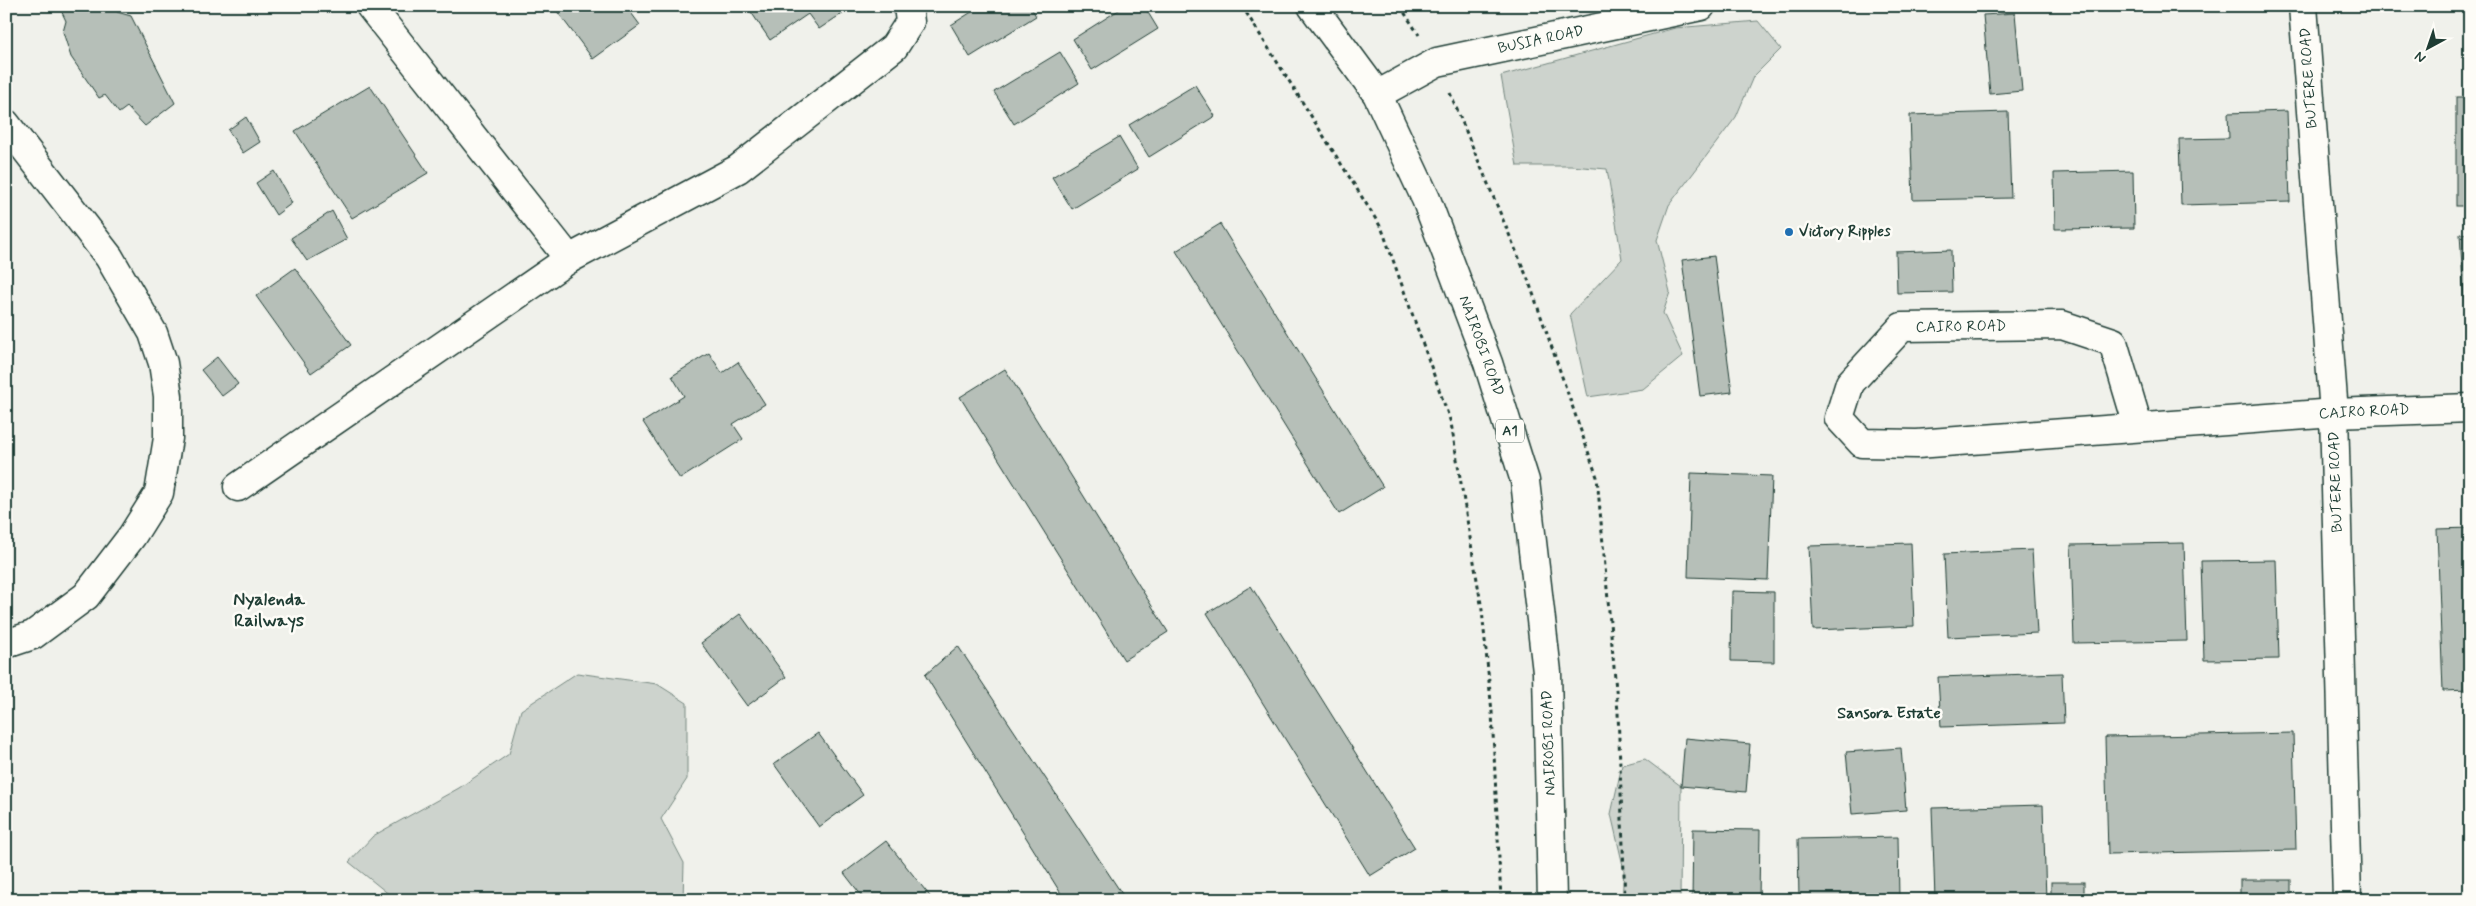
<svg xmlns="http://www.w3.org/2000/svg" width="2476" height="906" font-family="Mynerve,sans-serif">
<rect width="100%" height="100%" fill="#f0f1eb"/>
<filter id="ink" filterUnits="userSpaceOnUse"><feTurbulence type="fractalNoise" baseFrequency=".02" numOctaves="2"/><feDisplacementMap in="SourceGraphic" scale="10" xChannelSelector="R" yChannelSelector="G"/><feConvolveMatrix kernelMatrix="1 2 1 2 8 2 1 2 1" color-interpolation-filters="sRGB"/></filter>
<g filter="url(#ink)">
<g fill="#cdd3cd" stroke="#768880">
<path d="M 1758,21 L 1781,49 L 1753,77 L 1736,117 L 1669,205 L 1657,240 L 1670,292 L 1663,313 L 1683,356 L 1643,389 L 1588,397 L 1570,314 L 1622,259 L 1607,169 L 1571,166 L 1517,166 L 1501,76 L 1675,28 Z"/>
<path d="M 577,673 L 657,684 L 687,703 L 687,779 L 661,819 L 684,863 L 683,900 L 396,900 L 349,862 L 373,836 L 459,788 L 509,754 L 521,710 Z"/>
<path d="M 1645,759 L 1681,786 L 1680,900 L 1622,900 L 1624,870 L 1611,814 L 1622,765 Z"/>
</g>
<g fill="#b6bfb8" stroke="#1f3d34">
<path d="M 59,6 L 114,6 L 117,12 L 131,16 L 175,103 L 145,126 L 127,107 L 119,113 L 105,95 L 99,98 L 71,57 L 63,32 L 66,21 Z"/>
<path d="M 553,6 L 626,6 L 640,25 L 593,59 Z"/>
<path d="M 747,6 L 843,6 L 846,11 L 819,29 L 808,14 L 770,40 Z"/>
<path d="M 981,6 L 1030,6 L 1036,16 L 970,57 L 951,25 Z"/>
<path d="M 1125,6 L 1144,6 L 1158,29 L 1092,70 L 1073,39 Z"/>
<path d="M 2015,13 L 2022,91 L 1990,94 L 1983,15 Z"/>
<path d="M 1060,52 L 1079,83 L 1014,124 L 994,92 Z"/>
<path d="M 1195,85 L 1215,116 L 1149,157 L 1129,125 Z"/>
<path d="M 370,86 L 428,173 L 352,218 L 295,131 Z"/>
<rect x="2456" y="97" width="14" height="109"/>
<path d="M 2287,111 L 2290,202 L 2181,205 L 2179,139 L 2229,138 L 2228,113 Z"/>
<path d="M 2008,112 L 2011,198 L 1913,200 L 1910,115 Z"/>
<path d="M 246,117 L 260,142 L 243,153 L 228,130 Z"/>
<path d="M 1119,137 L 1138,169 L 1072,209 L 1052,177 Z"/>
<path d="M 274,171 L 292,203 L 276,215 L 256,183 Z"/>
<path d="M 2133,171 L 2134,228 L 2055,229 L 2054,173 Z"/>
<path d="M 332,211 L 347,239 L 307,261 L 291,238 Z"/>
<path d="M 1220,224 L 1383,487 L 1339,514 L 1176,251 Z"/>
<path d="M 2470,233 L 2470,315 L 2465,315 L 2460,234 Z"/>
<path d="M 1951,250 L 1952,292 L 1897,293 L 1896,252 Z"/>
<path d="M 1714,256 L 1732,392 L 1700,396 L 1682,260 Z"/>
<path d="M 295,268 L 351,345 L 311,373 L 256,296 Z"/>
<path d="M 709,353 L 722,373 L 738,362 L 765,404 L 733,424 L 743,439 L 680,479 L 643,422 L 684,396 L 672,376 Z"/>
<path d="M 217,357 L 238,384 L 222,396 L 201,370 Z"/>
<path d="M 1005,369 L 1168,632 L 1124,660 L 960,397 Z"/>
<path d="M 1691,473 L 1772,476 L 1768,580 L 1688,577 Z"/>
<path d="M 2470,528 L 2470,690 L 2443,691 L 2437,529 Z"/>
<path d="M 1911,543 L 1914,626 L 1813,630 L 1809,546 Z"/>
<path d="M 2184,543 L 2187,641 L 2074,643 L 2071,545 Z"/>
<path d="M 2032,550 L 2037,633 L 1948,637 L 1944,554 Z"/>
<path d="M 2276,560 L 2279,659 L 2204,660 L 2201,561 Z"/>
<path d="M 1251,586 L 1415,848 L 1370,876 L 1207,613 Z"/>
<path d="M 1732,591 L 1774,592 L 1774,662 L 1731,661 Z"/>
<path d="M 740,614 L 786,677 L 747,706 L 701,643 Z"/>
<path d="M 958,646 L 1126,900 L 1065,900 L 925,675 Z"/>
<path d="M 2062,673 L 2064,723 L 1941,727 L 1938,677 Z"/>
<path d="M 2467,732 L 2470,732 L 2470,784 Z"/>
<path d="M 818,733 L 863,795 L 819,827 L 774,764 Z"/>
<path d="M 2293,733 L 2296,850 L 2108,854 L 2105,737 Z"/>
<path d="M 1685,738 L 1750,744 L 1746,792 L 1681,786 Z"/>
<path d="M 1901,748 L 1906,810 L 1852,814 L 1846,752 Z"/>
<path d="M 2043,805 L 2046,900 L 1935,900 L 1932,808 Z"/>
<path d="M 1693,829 L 1760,830 L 1759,900 L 1692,900 Z"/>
<path d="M 1898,837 L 1899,900 L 1799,900 L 1798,839 Z"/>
<path d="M 886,841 L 933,900 L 865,900 L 844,873 Z"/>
<rect x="2240" y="880" width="51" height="20"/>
<rect x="2051" y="882" width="33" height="18"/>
<rect x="2163" y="898" width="73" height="2"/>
</g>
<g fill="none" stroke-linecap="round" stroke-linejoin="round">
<defs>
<g id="minor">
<path d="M 2303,6 L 2334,413 L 2347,900"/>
<path d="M 6,124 L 109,257 L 153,333 L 163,363 L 168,396 L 168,438 L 159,493 L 132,536 L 86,596 L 33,635 L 6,644"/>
<path d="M 569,259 L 738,169 L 894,47 L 910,22 L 908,6"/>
<path d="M 2138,426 L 2113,342 L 2062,325 L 1902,327 L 1850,383 L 1839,418 L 1862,443 L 1917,444 L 2334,413 L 2470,408"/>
<path d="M 238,487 L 569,259 L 370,6"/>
</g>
<path id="major" d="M 1386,90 L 1437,62 L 1701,6"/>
<path id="highway" d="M 1312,6 L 1377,94 L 1426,199 L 1488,363 L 1525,481 L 1547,672 L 1552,900"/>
</defs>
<use href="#minor" stroke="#1f3d34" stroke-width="31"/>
<use href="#major" stroke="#1f3d34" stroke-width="31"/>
<use href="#highway" stroke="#1f3d34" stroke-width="31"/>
<g stroke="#1f3d34" stroke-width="3" stroke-dasharray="4 4" stroke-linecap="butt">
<path d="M 1242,6 L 1382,229 L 1451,423 L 1482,610 L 1492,712 L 1501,900"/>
<path d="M 1400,6 L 1419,35"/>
<path d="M 1450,93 L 1529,282 L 1597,477 L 1618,712 L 1625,900"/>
</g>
<use href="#minor" stroke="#fdfcf7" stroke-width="28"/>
<use href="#major" stroke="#fdfcf7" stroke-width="28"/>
<use href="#highway" stroke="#fdfcf7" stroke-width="28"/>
</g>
</g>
<circle fill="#1f6fb2" stroke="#fdfcf7" stroke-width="2" cx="1789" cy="232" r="5"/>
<g text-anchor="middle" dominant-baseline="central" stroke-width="5" stroke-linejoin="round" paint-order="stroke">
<rect fill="#fdfcf7" stroke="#62766e" stroke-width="1" x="1496" y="419.5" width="28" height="23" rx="4"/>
<g font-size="14" font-weight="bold" fill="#1f3d34">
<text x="1510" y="431">A1</text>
</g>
<g font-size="15" fill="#1f3d34" stroke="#fdfcf7">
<text transform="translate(1541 40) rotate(-12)">BUSIA ROAD</text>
<text transform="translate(2309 78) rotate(-94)">BUTERE ROAD</text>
<text transform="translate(1961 327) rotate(-1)">CAIRO ROAD</text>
<text transform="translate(1481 346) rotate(70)">NAIROBI ROAD</text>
<text transform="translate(2364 412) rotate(-3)">CAIRO ROAD</text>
<text transform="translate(2336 482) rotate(-92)">BUTERE ROAD</text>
<text transform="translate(1549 743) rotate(-92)">NAIROBI ROAD</text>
</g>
<g font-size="15" font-weight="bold" fill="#1f3d34" stroke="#fdfcf7" text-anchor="start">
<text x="1799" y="232">Victory Ripples</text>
</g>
<g font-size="16" font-weight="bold" fill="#1f3d34" stroke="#fdfcf7">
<text x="1889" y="713">Sansora Estate</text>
</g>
<g font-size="18" font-weight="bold" fill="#1f3d34" stroke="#fdfcf7">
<text x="269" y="600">Nyalenda<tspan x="269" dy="21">Railways</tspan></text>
</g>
</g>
<rect width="2476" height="906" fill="none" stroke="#fdfcf7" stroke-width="25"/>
<rect x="12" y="12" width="2451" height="881" fill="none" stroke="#1f3d34" stroke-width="2" filter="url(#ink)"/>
<g transform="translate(2428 48) rotate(220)" stroke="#fdfcf7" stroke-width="4" paint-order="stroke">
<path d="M0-4L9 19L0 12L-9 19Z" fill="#1f3d34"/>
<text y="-8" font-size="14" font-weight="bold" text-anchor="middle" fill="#1f3d34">N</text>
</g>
</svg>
